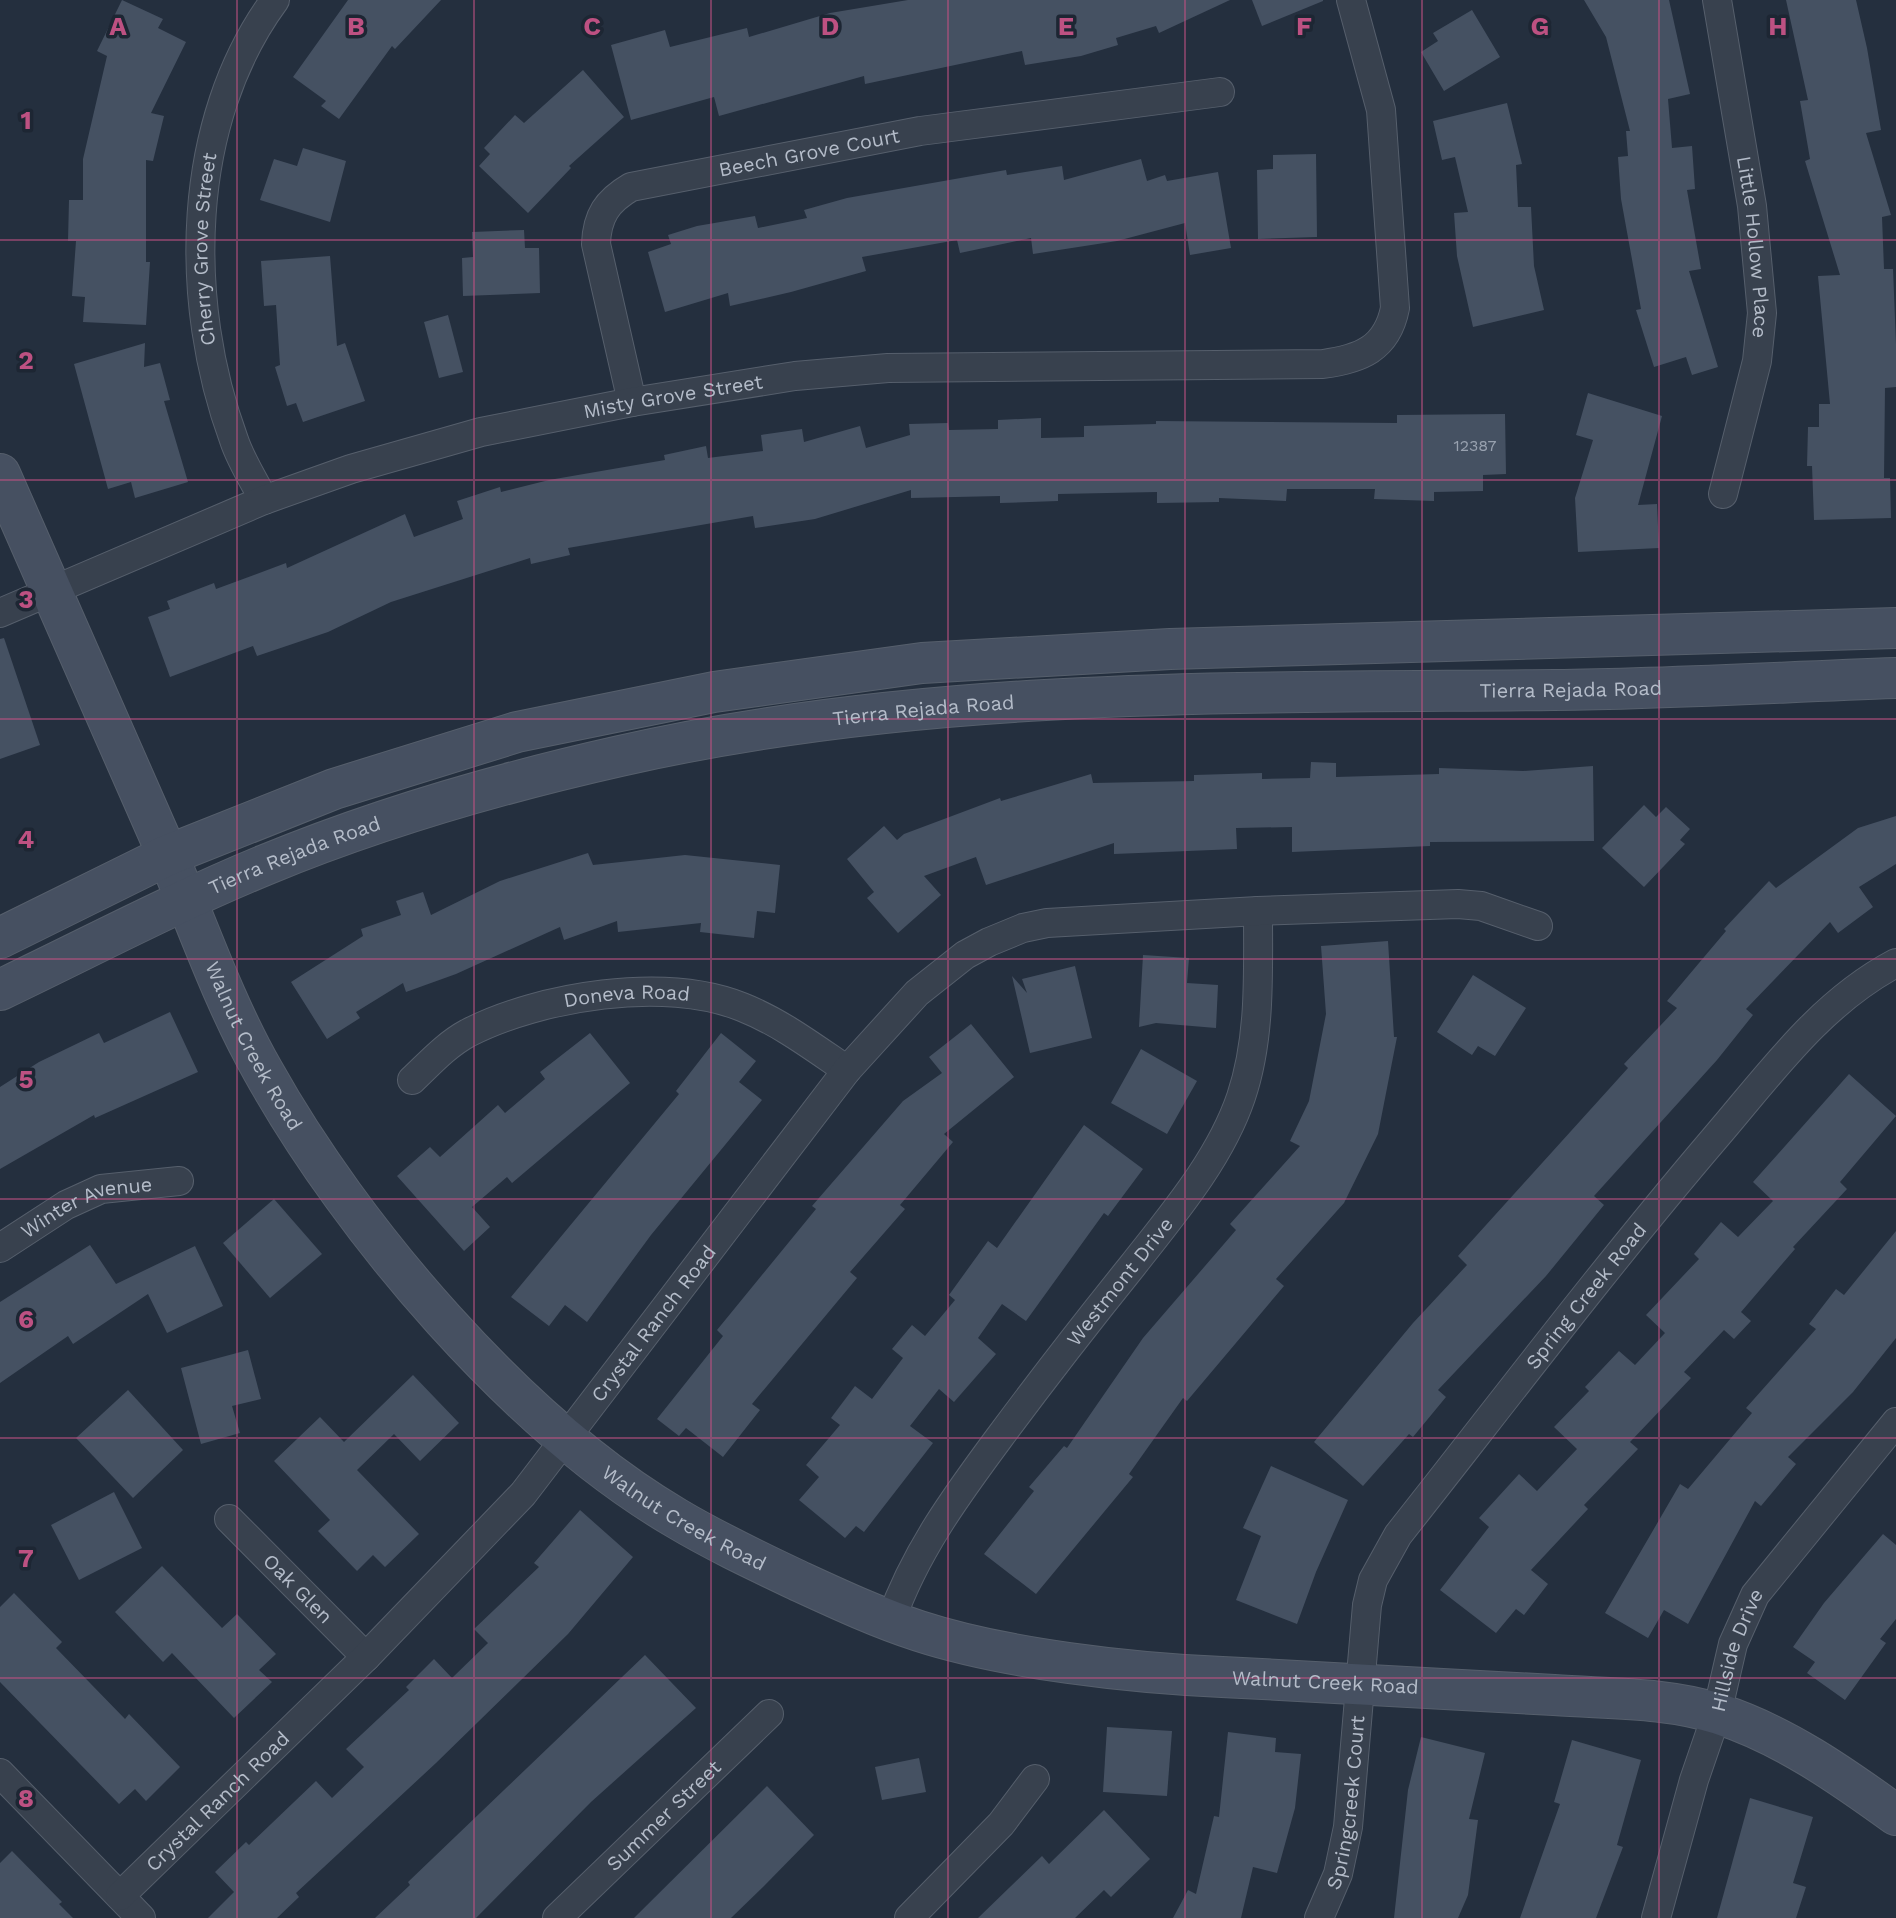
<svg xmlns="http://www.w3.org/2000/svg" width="1896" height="1918" font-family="'Work Sans',sans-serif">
<rect width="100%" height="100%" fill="#242f3e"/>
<g fill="#455162">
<path d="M 122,0 L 163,19 L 158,28 L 186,42 L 151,113 L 164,116 L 153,161 L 146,160 L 146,262 L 150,262 L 146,325 L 83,322 L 85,297 L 72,296 L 76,241 L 68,241 L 69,200 L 83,200 L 83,159 L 107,56 L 97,51 Z"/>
<path d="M 348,0 L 441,0 L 395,49 L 392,46 L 339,119 L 321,106 L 326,101 L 293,77 Z"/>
<path d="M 908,0 L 1230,0 L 1159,33 L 1156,26 L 1116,38 L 1118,45 L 1081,56 L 1025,65 L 1022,51 L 865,84 L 864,76 L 719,116 L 714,97 L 631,120 L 611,45 L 665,30 L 670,47 L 747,28 L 749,37 L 830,13 Z"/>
<path d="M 1252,0 L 1323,0 L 1323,1 L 1262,26 Z"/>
<path d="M 1584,0 L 1669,0 L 1690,94 L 1668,99 L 1672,148 L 1692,146 L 1695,189 L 1687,190 L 1701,269 L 1689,271 L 1718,367 L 1692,375 L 1686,357 L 1654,367 L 1636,310 L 1641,309 L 1621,199 L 1618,157 L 1628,156 L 1626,131 L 1630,131 L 1606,37 Z"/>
<path d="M 1786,0 L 1856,0 L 1867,48 L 1881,130 L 1866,133 L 1891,215 L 1882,217 L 1884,269 L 1893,269 L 1896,344 L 1896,387 L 1885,388 L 1884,478 L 1890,478 L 1891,518 L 1814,520 L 1812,466 L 1807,466 L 1808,427 L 1819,427 L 1819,404 L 1830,404 L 1818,276 L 1840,275 L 1805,161 L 1810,159 L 1800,101 L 1808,100 Z"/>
<path d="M 1472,10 L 1500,57 L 1444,91 L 1421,52 L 1438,41 L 1433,33 Z"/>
<path d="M 583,70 L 624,117 L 569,166 L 571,168 L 528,213 L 479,166 L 490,154 L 484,148 L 515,115 L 524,123 Z"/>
<path d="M 1507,103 L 1522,164 L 1516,165 L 1518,207 L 1531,207 L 1534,266 L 1544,310 L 1473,327 L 1457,256 L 1454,213 L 1468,212 L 1455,157 L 1442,160 L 1433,121 Z"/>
<path d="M 303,148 L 346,161 L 330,222 L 260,200 L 274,159 L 297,166 Z"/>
<path d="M 1316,154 L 1317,237 L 1258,239 L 1257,170 L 1273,169 L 1273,155 Z"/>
<path d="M 1141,159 L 1147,181 L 1165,175 L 1167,181 L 1218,172 L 1231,248 L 1190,255 L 1185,223 L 1117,241 L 1033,254 L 1031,238 L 960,253 L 957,240 L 862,257 L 866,271 L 791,292 L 730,306 L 728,293 L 665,312 L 648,252 L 671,244 L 668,235 L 697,226 L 755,216 L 758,228 L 807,218 L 804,210 L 847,198 L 1006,170 L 1007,175 L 1062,166 L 1064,180 Z"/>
<path d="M 524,230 L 525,248 L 539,248 L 540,293 L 463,296 L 462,258 L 473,257 L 472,232 Z"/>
<path d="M 330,256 L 337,346 L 345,343 L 365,401 L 303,422 L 296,403 L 287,406 L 275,367 L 280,365 L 276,305 L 264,306 L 261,261 Z"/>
<path d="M 448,315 L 463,372 L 439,378 L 424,322 Z"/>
<path d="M 145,343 L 144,367 L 160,363 L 170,400 L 164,401 L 188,482 L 135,498 L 131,482 L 108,489 L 74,364 Z"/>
<path d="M 1588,393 L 1662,416 L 1638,505 L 1657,504 L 1659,548 L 1578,552 L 1575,498 L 1593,440 L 1576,435 Z"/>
<path d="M 1505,414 L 1506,474 L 1483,475 L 1483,491 L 1434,492 L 1434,501 L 1374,499 L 1375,489 L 1287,489 L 1286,501 L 1219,498 L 1219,502 L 1157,503 L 1157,492 L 1058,494 L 1058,501 L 1000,503 L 1000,496 L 911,498 L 911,490 L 815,519 L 755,528 L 753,516 L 568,548 L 570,555 L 531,564 L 530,558 L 391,602 L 328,632 L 257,656 L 253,646 L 170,677 L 148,617 L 170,609 L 167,601 L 214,583 L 216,589 L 286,563 L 287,568 L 405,514 L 414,537 L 463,519 L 457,501 L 500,487 L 501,492 L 549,480 L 665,460 L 664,455 L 706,446 L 708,458 L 763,451 L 761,435 L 802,429 L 804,442 L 860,426 L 866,448 L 910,435 L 909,424 L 948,423 L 949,430 L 998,429 L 998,420 L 1041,418 L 1041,438 L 1084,437 L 1084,426 L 1156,424 L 1156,421 L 1397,423 L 1397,415 Z"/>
<path d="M 4,638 L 40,745 L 0,759 L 0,639 Z"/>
<path d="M 1311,762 L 1336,763 L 1336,777 L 1439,774 L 1439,768 L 1523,771 L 1593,766 L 1594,841 L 1430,842 L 1430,846 L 1292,852 L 1292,827 L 1236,828 L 1237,849 L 1114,854 L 1114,843 L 986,885 L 976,857 L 924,876 L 941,895 L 898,933 L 867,898 L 874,892 L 847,859 L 884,826 L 897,840 L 904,834 L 1000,798 L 1001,801 L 1091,774 L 1093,783 L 1194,781 L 1194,775 L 1262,773 L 1262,779 L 1310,778 Z"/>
<path d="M 1644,805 L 1656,817 L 1666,807 L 1690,829 L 1680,840 L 1685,844 L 1644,887 L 1602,848 Z"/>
<path d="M 1896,816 L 1896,864 L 1859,887 L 1873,907 L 1838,933 L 1830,922 L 1746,1009 L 1753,1015 L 1717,1060 L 1594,1196 L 1604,1205 L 1546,1276 L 1438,1390 L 1446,1397 L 1413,1437 L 1409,1434 L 1363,1486 L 1314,1442 L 1413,1323 L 1467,1265 L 1458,1256 L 1628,1068 L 1624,1064 L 1677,1008 L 1667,1001 L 1726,931 L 1724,929 L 1769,881 L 1776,888 L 1858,828 Z"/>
<path d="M 588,853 L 593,865 L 685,855 L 780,865 L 775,913 L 757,911 L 754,938 L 700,932 L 701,923 L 618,932 L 617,921 L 564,940 L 560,927 L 456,974 L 406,992 L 403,983 L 356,1012 L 360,1018 L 327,1039 L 291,982 L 363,936 L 361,929 L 401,915 L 396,901 L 423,892 L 431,915 L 500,881 Z"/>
<path d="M 1388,941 L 1394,1037 L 1397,1037 L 1378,1134 L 1344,1203 L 1276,1279 L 1284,1286 L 1187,1401 L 1183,1398 L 1129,1474 L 1133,1477 L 1036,1594 L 984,1554 L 1034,1491 L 1029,1487 L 1064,1446 L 1067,1448 L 1143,1338 L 1236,1230 L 1230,1224 L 1300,1146 L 1290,1141 L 1309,1101 L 1326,1014 L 1321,946 Z"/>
<path d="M 1143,955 L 1189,958 L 1187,983 L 1218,985 L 1216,1028 L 1156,1023 L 1139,1027 Z"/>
<path d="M 1075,966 L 1092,1038 L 1030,1053 L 1012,976 L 1027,993 L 1022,979 Z"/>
<path d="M 1473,975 L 1526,1008 L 1495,1056 L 1478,1046 L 1472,1055 L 1437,1032 Z"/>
<path d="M 170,1012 L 198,1072 L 95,1118 L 94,1115 L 0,1169 L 0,1087 L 39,1062 L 99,1033 L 104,1043 Z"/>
<path d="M 971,1024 L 1014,1077 L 944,1134 L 953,1142 L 900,1205 L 905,1209 L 850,1272 L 857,1278 L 752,1404 L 760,1410 L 723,1457 L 686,1428 L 679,1436 L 657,1419 L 723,1336 L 717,1330 L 816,1209 L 812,1206 L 903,1101 L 942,1073 L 929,1057 Z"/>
<path d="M 590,1033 L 630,1083 L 512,1183 L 507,1177 L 472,1207 L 490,1227 L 464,1251 L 397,1176 L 430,1147 L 440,1157 L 498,1105 L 505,1113 L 545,1079 L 540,1072 Z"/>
<path d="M 721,1033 L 756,1061 L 739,1082 L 762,1100 L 651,1235 L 587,1322 L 565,1305 L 549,1326 L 511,1297 L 679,1094 L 676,1091 Z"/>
<path d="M 1141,1049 L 1197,1081 L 1167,1134 L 1111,1103 Z"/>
<path d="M 1849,1074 L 1896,1116 L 1840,1182 L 1847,1189 L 1793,1247 L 1795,1249 L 1741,1312 L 1751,1321 L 1734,1339 L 1724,1330 L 1684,1372 L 1691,1378 L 1630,1442 L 1638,1449 L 1584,1505 L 1588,1509 L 1531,1570 L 1548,1584 L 1524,1615 L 1516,1609 L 1496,1633 L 1440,1590 L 1489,1527 L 1479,1518 L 1519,1474 L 1537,1491 L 1577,1449 L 1554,1427 L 1589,1391 L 1585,1387 L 1619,1351 L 1635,1365 L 1665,1333 L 1646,1315 L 1699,1259 L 1694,1254 L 1721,1222 L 1738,1237 L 1773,1201 L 1753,1182 Z"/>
<path d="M 1084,1125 L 1143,1169 L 1108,1216 L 1104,1213 L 1026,1321 L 1002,1304 L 978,1338 L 996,1354 L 954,1402 L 939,1389 L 910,1426 L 933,1443 L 864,1532 L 856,1526 L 845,1538 L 799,1500 L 819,1477 L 806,1465 L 840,1425 L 831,1418 L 855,1386 L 872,1399 L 903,1358 L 892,1349 L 912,1325 L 925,1336 L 955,1300 L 949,1295 L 988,1241 L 997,1248 Z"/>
<path d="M 274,1199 L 322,1254 L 270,1298 L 223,1243 Z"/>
<path d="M 1896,1231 L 1896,1338 L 1853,1392 L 1788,1457 L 1796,1464 L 1761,1506 L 1755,1501 L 1688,1624 L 1664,1610 L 1648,1638 L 1605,1613 L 1680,1484 L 1688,1489 L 1752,1413 L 1746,1408 L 1816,1329 L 1809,1324 L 1836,1289 L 1844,1295 Z"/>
<path d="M 90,1245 L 116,1284 L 195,1246 L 223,1306 L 167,1333 L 148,1294 L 73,1344 L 68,1336 L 0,1383 L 0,1302 Z"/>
<path d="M 248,1350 L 261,1399 L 232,1406 L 240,1433 L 201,1444 L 181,1368 Z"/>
<path d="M 413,1375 L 459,1423 L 420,1461 L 394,1434 L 357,1470 L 419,1534 L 385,1567 L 373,1555 L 357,1571 L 318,1531 L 330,1520 L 274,1461 L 320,1417 L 344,1442 Z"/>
<path d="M 128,1390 L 183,1450 L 133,1498 L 76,1438 Z"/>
<path d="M 1271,1466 L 1348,1500 L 1316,1572 L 1297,1624 L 1236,1600 L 1261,1536 L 1243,1528 Z"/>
<path d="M 114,1492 L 142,1548 L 79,1580 L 51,1525 Z"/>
<path d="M 580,1510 L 633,1557 L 568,1634 L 436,1763 L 296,1893 L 299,1897 L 277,1918 L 208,1918 L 234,1892 L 215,1872 L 246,1842 L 249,1845 L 316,1781 L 332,1798 L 364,1767 L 346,1749 L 409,1690 L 406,1687 L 434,1659 L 452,1678 L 488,1643 L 474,1629 L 539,1567 L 534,1563 Z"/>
<path d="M 1883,1534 L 1896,1545 L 1896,1619 L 1880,1639 L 1886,1643 L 1845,1700 L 1807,1673 L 1815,1662 L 1793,1647 L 1824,1603 Z"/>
<path d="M 162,1566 L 222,1628 L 237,1614 L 276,1654 L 259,1670 L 272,1682 L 234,1718 L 172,1653 L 163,1662 L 115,1612 Z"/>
<path d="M 14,1593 L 62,1642 L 56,1648 L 125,1719 L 129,1714 L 180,1767 L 146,1801 L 135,1789 L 119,1804 L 0,1682 L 0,1607 Z"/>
<path d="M 645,1655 L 696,1708 L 591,1802 L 476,1918 L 375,1918 L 410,1885 L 408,1882 Z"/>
<path d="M 1107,1727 L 1172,1731 L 1167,1796 L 1103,1792 Z"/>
<path d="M 1228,1732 L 1276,1738 L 1275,1752 L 1301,1754 L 1295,1808 L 1277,1873 L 1253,1867 L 1241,1918 L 1173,1918 L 1188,1890 L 1196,1894 L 1214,1816 L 1219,1817 Z"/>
<path d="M 1421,1737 L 1485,1753 L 1469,1819 L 1478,1820 L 1468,1895 L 1458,1918 L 1394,1918 L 1408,1790 Z"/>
<path d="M 1572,1740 L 1641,1760 L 1617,1845 L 1623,1847 L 1596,1918 L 1520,1918 L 1560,1804 L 1554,1802 Z"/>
<path d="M 919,1758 L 926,1792 L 882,1800 L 875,1767 Z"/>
<path d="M 767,1786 L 814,1835 L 764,1886 L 731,1918 L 634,1918 Z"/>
<path d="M 1750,1798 L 1813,1817 L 1793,1883 L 1806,1887 L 1796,1918 L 1717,1918 Z"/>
<path d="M 1104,1810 L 1150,1859 L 1111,1897 L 1104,1890 L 1075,1918 L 978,1918 L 1042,1856 L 1049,1864 Z"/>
<path d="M 12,1851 L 62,1902 L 59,1904 L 73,1918 L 0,1918 L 0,1863 Z"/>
</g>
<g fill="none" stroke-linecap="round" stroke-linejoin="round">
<defs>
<g id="street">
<path id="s1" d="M 1717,0 L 1752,206 L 1762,313 L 1757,361 L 1723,494"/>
<path id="s2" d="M 632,402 L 596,244 C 597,216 607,201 631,187 L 920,131 L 1220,92"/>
<path id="s3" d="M 264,500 C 254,481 241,461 234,440 C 183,302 185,122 275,0"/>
<path id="s4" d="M 0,613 L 264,500 L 351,469 L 481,432 L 632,402 L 795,376 L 888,368 L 1323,364 C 1360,359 1387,349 1395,308 L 1381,110 L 1351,0"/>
<path id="s5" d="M 412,1080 C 430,1063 446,1045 468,1033 C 540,996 665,976 742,1007 C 780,1022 813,1047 847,1070"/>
<path id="s6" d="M 0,1248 L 66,1205 L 101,1189 L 179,1181"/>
<path id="s7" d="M 229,1519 L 366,1657"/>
<path id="s8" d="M 891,1620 C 915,1552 956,1496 999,1438 C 1042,1380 1087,1322 1133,1265 C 1173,1214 1220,1159 1241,1097 C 1261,1038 1258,973 1258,911"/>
<path d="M 0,1773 L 141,1918"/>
<path id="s9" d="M 120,1896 L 366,1657 L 523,1494 L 847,1070 L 917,993 L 965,955 L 989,942 L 1023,928 L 1047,923 L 1258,911 L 1458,904 L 1481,906 L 1538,926"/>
<path id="s10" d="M 557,1918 L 769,1714"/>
<path d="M 909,1918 L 1001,1824 L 1035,1779"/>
<path id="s11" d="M 1319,1918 L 1338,1874 L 1348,1827 L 1367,1605 L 1373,1580 L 1398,1535 C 1503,1402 1605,1267 1715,1138 C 1770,1074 1820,1003 1896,963"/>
<path id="s12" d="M 1656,1918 L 1694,1780 L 1717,1713 L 1733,1644 L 1755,1595 L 1896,1422"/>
</g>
<g id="secondary">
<path id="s13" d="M 0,474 C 56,599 111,724 165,849 C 197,923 223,1001 263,1071 C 352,1231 518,1425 676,1518 C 716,1542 759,1562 801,1582 C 840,1600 879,1618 919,1631 C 1005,1659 1131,1673 1222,1677 C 1333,1682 1444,1688 1554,1695 C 1608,1699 1667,1697 1719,1714 C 1784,1735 1842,1776 1896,1815"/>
<path d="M 0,938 L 168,855 L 334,789 L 517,732 L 714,692 L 922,663 L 1170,649 L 1896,628"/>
<path id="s14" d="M 0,990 C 88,948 175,902 265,865 C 379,818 500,783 620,756 C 927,686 1242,693 1554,690 C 1668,689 1782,682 1896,678"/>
</g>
</defs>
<use href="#street" stroke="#565f6c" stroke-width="30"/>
<use href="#secondary" stroke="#565f6c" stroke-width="42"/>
<use href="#street" stroke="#38414e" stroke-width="28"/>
<use href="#secondary" stroke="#465061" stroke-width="40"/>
</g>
<path fill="none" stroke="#bd5182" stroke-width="2" stroke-opacity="0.55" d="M 237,0 L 237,1918M 474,0 L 474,1918M 711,0 L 711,1918M 948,0 L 948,1918M 1185,0 L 1185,1918M 1422,0 L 1422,1918M 1659,0 L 1659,1918M 0,240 L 1896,240M 0,480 L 1896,480M 0,719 L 1896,719M 0,959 L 1896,959M 0,1199 L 1896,1199M 0,1438 L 1896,1438M 0,1678 L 1896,1678"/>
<g text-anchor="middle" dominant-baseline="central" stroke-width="7" stroke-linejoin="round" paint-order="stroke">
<g font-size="16" fill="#98a1af">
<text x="1475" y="445">12387</text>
</g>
<g font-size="20" fill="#b4bcc9" stroke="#1d2633">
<text stroke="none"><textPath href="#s2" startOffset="414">Beech Grove Court</textPath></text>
<text stroke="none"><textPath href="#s3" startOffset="262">Cherry Grove Street</textPath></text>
<text stroke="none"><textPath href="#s1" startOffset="250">Little Hollow Place</textPath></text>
<text stroke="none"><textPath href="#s4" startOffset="710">Misty Grove Street</textPath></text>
<text stroke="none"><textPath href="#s14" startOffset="1620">Tierra Rejada Road</textPath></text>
<text stroke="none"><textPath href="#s14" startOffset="972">Tierra Rejada Road</textPath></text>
<text stroke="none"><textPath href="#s14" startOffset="324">Tierra Rejada Road</textPath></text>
<text stroke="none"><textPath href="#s5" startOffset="238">Doneva Road</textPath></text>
<text stroke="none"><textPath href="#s13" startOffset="626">Walnut Creek Road</textPath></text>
<text stroke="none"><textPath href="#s6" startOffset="98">Winter Avenue</textPath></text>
<text stroke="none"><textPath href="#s8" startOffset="410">Westmont Drive</textPath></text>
<text stroke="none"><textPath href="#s11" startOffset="700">Spring Creek Road</textPath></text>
<text stroke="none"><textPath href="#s9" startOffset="784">Crystal Ranch Road</textPath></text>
<text stroke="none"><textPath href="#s13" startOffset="1274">Walnut Creek Road</textPath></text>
<text stroke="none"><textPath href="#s7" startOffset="98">Oak Glen</textPath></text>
<text stroke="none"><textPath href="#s12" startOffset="280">Hillside Drive</textPath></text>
<text stroke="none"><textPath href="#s13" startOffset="1946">Walnut Creek Road</textPath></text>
<text stroke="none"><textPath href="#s9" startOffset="136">Crystal Ranch Road</textPath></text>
<text stroke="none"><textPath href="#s11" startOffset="120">Springcreek Court</textPath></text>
<text stroke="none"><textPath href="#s10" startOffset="148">Summer Street</textPath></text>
</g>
</g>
<g font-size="26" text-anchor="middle" font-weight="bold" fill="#bd5182" stroke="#1d2633" stroke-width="7" stroke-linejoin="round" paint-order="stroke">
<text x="118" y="35">A</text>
<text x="356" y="35">B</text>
<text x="592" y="35">C</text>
<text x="830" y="35">D</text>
<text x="1066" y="35">E</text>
<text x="1304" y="35">F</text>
<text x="1540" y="35">G</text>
<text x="1778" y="35">H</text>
<text x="26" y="129">1</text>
<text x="26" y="369">2</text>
<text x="26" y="608">3</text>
<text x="26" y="848">4</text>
<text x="26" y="1088">5</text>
<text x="26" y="1328">6</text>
<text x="26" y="1567">7</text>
<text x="26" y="1807">8</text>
</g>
</svg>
